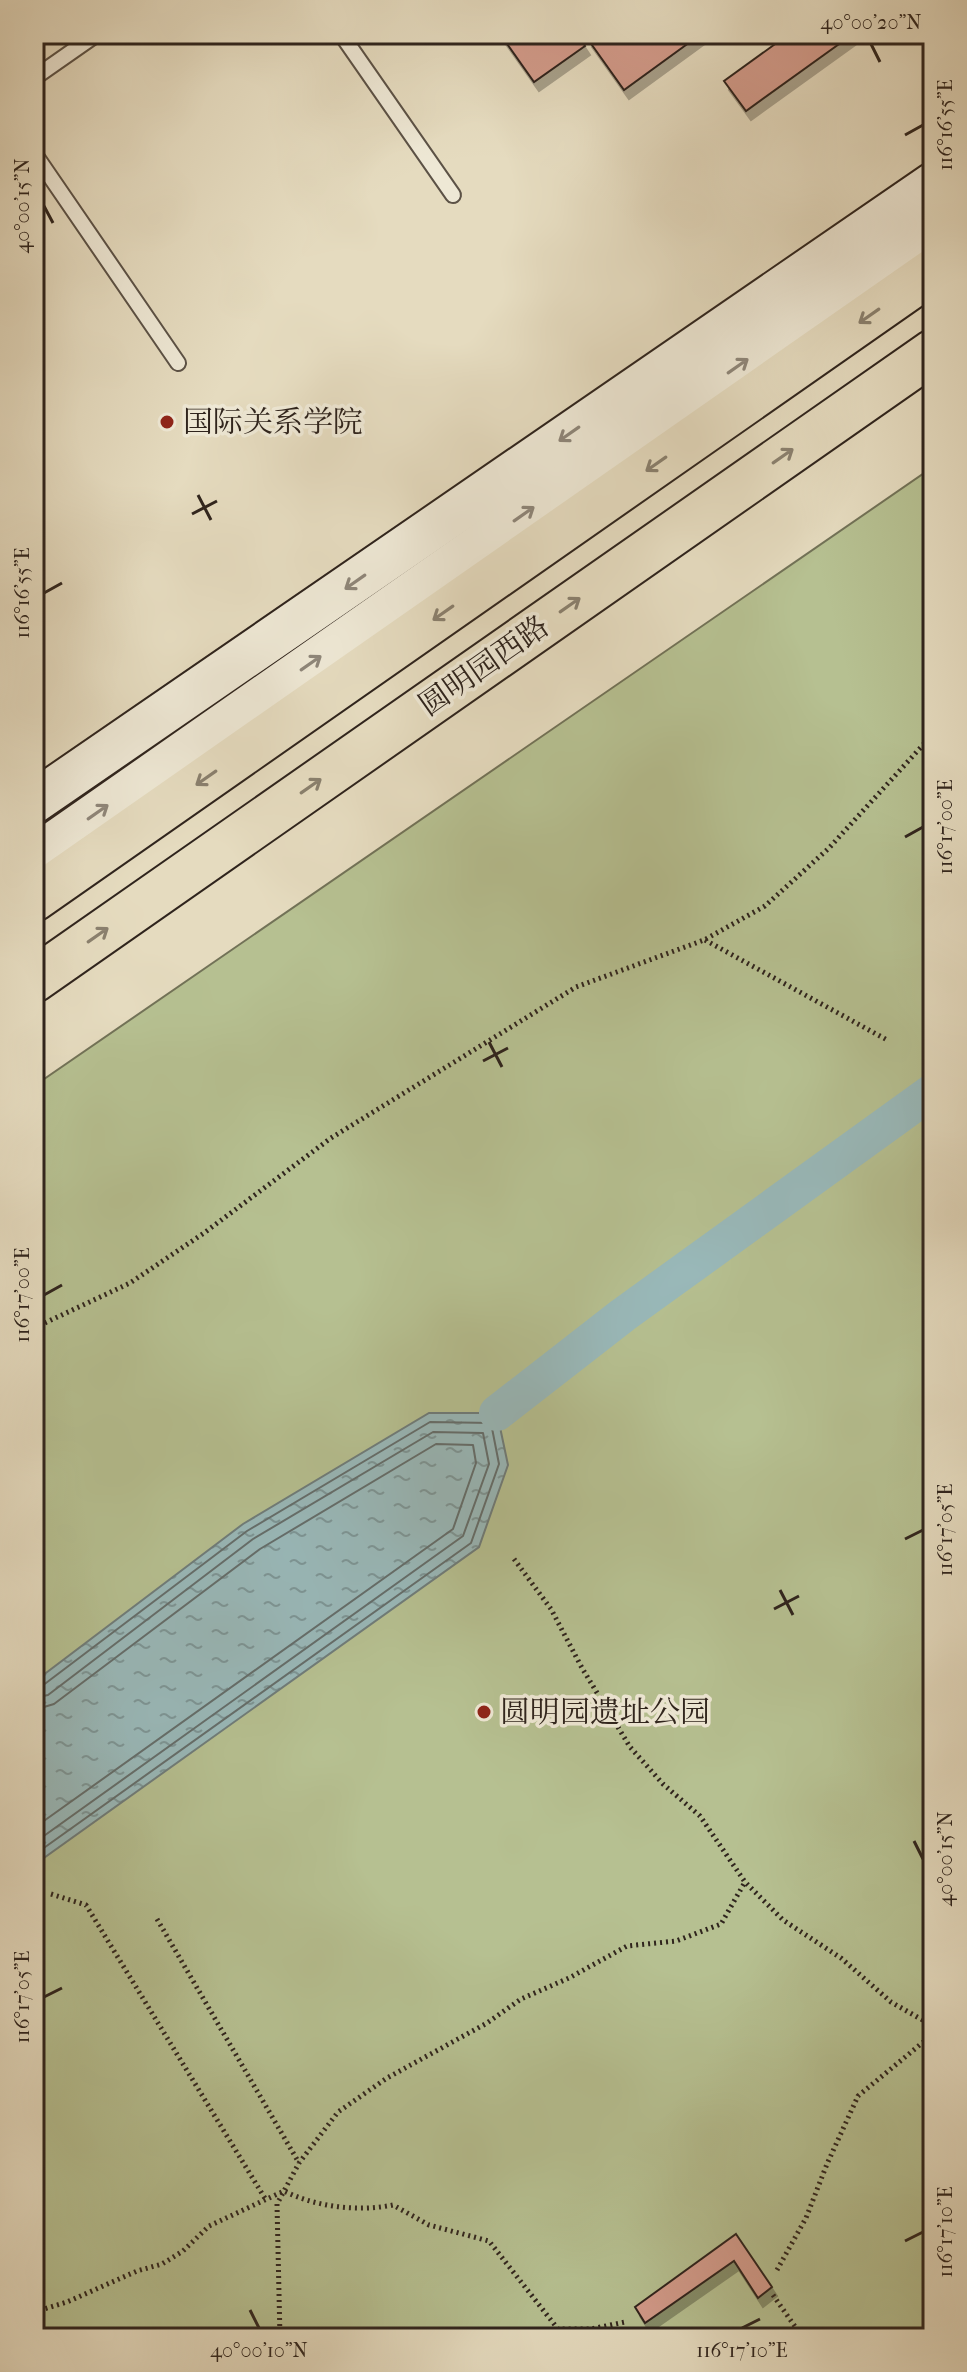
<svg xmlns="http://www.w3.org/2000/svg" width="967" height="2372" font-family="'IM FELL French Canon','Noto Serif SC',serif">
<defs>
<pattern id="water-ripples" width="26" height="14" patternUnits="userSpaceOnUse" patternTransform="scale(2)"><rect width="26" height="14" fill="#99b9ba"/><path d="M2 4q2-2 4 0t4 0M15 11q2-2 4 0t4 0" fill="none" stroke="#7d9697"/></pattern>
<filter id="shadow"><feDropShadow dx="5" dy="9" stdDeviation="0" flood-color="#0004"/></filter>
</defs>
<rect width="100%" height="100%" fill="#e5dbbf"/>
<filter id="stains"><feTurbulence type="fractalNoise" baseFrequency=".0025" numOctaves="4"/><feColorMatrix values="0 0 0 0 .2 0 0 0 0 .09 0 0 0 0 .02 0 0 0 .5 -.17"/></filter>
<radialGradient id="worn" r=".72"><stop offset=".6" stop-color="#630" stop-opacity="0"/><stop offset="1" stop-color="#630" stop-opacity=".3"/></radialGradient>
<path fill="#b6c091" stroke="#727257" stroke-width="2" d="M 933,467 L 933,2338 L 34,2338 L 34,1086 Z"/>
<path fill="url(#water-ripples)" stroke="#6f7d7b" stroke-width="2" d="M 429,1413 L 497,1413 L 508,1465 L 479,1547 L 34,1865 L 34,1682 L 243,1524 Z"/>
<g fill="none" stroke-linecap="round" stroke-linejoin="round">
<g stroke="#646e6c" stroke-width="2">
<path d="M 34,1688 L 42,1686 L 247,1531 L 430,1422 L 491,1423 L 499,1464 L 471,1543 L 34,1855"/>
<path d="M 34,1698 L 48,1695 L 253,1539 L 433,1432 L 483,1433 L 489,1464 L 463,1536 L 34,1843"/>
<path d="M 34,1710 L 54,1704 L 260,1549 L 436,1444 L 473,1445 L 476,1463 L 453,1529 L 34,1828"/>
</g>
<path stroke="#99b9ba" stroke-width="36" d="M 497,1413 L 623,1315 L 933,1091"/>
</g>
<g fill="#d39b8b" stroke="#2f241d" stroke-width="2" filter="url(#shadow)">
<path d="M 500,34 L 577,34 L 585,46 L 534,82 Z"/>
<path d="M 593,34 L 701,34 L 624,90 L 587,38 Z"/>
<path d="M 789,34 L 853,34 L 746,111 L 724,81 Z"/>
<path d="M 736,2234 L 772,2287 L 758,2298 L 734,2261 L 645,2323 L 635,2307 Z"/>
</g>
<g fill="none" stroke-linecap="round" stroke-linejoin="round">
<defs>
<g id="lane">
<path d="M 341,34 L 453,195"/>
<path d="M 34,78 L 97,34"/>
<path d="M 34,153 L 178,363"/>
</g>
<g id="secondary">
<path d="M 34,802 L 933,184"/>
<path d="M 34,857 L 933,229"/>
</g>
<g id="highway">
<path d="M 34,899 L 933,271"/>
<path d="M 34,980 L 933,352"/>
</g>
</defs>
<use href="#lane" stroke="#5c5246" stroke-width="18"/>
<use href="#secondary" stroke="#2f241d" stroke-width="46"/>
<use href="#highway" stroke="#2f241d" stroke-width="48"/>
<g stroke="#2f241d" stroke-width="5" stroke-dasharray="2 4" stroke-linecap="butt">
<path d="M 705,940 L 889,1041"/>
<path d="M 34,1328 L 130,1283 L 204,1233 L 331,1138 L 576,987 L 704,940 L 765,906 L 829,848 L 933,734"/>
<path d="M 514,1559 L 551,1609 L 582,1668 L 630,1747 L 663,1784 L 700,1816 L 745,1882 L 783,1920 L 841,1958 L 891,2002 L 933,2026"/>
<path d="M 51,1894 L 86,1905 L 266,2200"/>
<path d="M 157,1919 L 299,2163"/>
<path d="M 777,2270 L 806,2218 L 827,2164 L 858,2096 L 933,2034"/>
<path d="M 773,2295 L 803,2338"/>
<path d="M 34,2312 L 67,2302 L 137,2271 L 162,2264 L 183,2251 L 209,2226 L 284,2191 C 316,2207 358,2212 393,2205 L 429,2225 L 489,2241 L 558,2329 L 591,2329 L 625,2322"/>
<path d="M 280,2338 L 277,2204 L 299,2163 L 338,2112 L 387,2078 L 487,2023 L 521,1999 L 569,1978 L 627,1946 L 676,1941 L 721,1924 L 745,1882"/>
<path d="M 640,2338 L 640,2337"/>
<path d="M 910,2338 L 933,2330"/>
</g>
<use href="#lane" stroke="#eee8d5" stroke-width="14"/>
<use href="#secondary" stroke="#eee8d5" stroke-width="42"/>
<use href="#highway" stroke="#e5dbbf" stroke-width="44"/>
</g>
<defs><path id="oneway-shaft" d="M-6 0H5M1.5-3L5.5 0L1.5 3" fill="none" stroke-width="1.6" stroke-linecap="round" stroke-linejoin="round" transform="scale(2)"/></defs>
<g stroke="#8a806e">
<use href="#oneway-shaft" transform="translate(869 316) rotate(145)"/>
<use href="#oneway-shaft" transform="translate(783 456) rotate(-35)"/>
<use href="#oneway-shaft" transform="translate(656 464) rotate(145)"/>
<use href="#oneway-shaft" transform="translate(570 605) rotate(-35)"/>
<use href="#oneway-shaft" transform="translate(443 613) rotate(145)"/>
<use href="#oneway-shaft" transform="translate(206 778) rotate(145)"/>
<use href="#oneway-shaft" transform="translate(311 786) rotate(-35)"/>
<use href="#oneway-shaft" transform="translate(98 935) rotate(-35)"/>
</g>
<g stroke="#8e8679">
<use href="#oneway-shaft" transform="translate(738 366) rotate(-35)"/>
<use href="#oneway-shaft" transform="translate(569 434) rotate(145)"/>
<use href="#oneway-shaft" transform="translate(524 514) rotate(-35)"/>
<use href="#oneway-shaft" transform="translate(355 582) rotate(145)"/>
<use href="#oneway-shaft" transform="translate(311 663) rotate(-35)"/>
<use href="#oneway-shaft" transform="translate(98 812) rotate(-35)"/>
</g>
<path fill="none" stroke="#2f241d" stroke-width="3" d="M 871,44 L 880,62M 905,135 L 923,125M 44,206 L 53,223M 198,495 L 211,520M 192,514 L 217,501M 44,593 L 62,583M 905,837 L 923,827M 489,1042 L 502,1067M 483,1061 L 508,1048M 44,1295 L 62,1285M 905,1539 L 923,1530M 780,1590 L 793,1615M 774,1609 L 799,1596M 914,1841 L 923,1859M 44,1997 L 62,1988M 905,2241 L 923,2232M 250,2310 L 259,2328M 742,2328 L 760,2319"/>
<g fill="#8f2418" stroke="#eee8d5" stroke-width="3">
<circle cx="167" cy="422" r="8"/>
<circle cx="484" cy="1712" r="8"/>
</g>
<g text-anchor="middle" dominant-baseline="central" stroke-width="7" stroke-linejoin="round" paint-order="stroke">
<g font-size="30" fill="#2f241d" stroke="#eee8d5" text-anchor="start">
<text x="183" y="422">国际关系学院</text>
<text x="500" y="1712">圆明园遗址公园</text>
</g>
<g font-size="30" fill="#2f241d" stroke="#eee8d5">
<text transform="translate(484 666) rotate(-35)">圆明园西路</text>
</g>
</g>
<rect width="967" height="2372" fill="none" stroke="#e5dbbf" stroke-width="88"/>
<rect x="44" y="44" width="879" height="2284" fill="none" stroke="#2f241d" stroke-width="3"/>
<g font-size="20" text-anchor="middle" fill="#2f241d">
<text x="871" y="29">40°00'20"N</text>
<text transform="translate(945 125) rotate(-90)" y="7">116°16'55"E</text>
<text transform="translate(22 206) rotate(-90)" y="7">40°00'15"N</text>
<text transform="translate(22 593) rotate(-90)" y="7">116°16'55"E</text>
<text transform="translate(945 827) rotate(-90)" y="7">116°17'00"E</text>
<text transform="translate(22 1295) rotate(-90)" y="7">116°17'00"E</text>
<text transform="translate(945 1530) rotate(-90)" y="7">116°17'05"E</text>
<text transform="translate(945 1859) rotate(-90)" y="7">40°00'15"N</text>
<text transform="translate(22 1997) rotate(-90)" y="7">116°17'05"E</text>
<text transform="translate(945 2232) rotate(-90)" y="7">116°17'10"E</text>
<text x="259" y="2357">40°00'10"N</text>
<text x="742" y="2357">116°17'10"E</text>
</g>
<rect width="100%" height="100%" filter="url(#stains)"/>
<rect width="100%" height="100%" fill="url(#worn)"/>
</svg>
